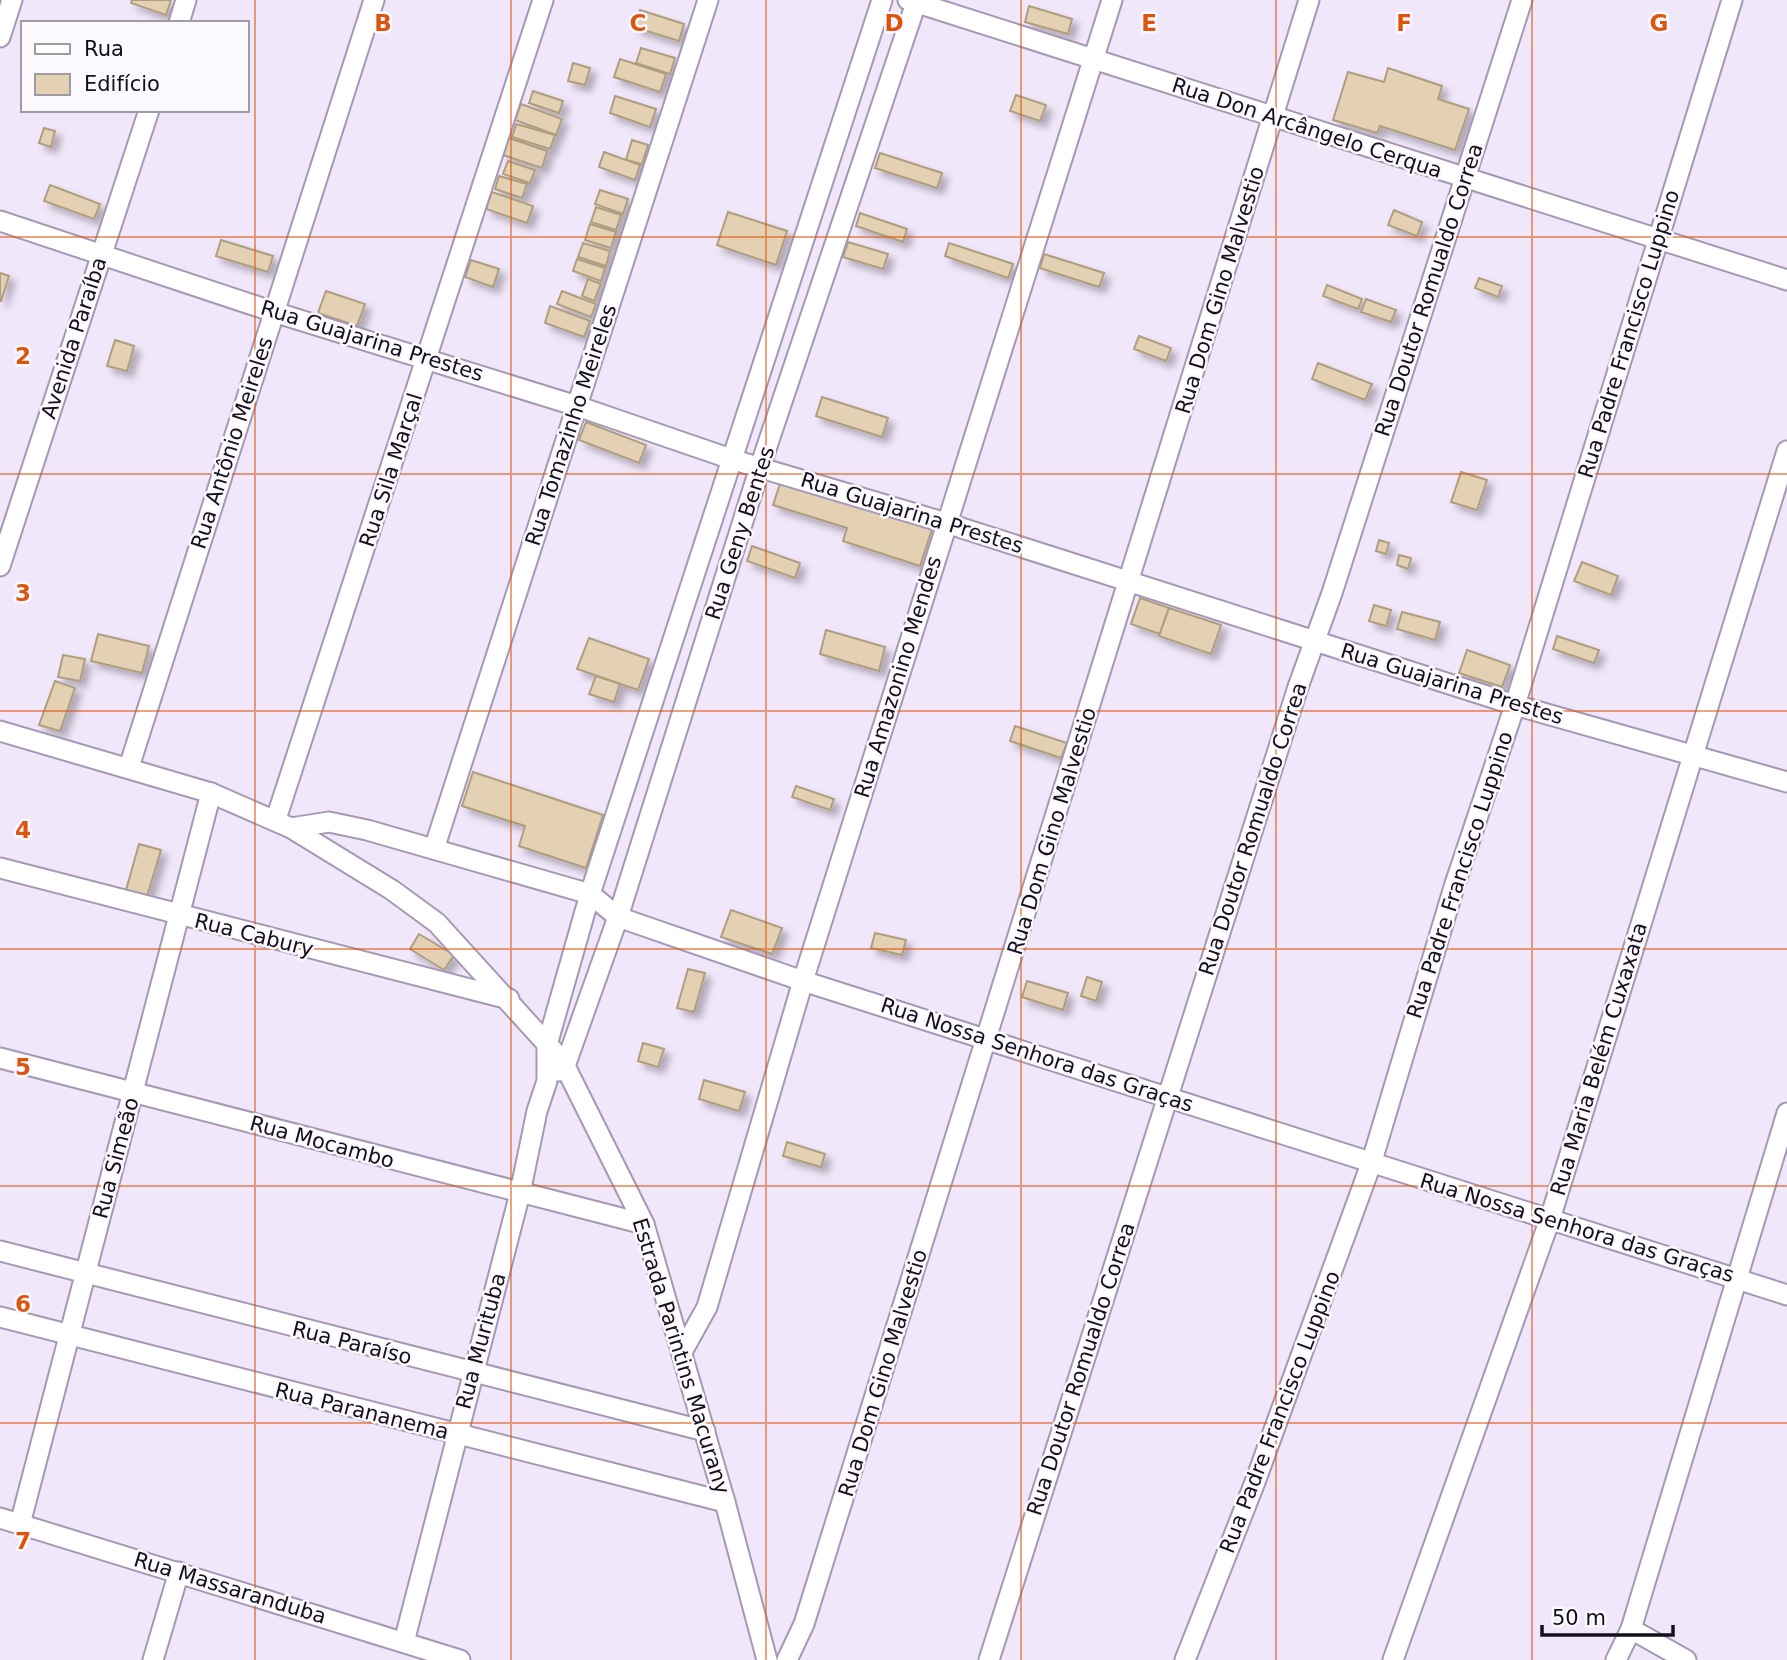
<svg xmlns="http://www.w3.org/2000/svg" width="1787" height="1660" font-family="'DejaVu Sans',sans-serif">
<defs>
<filter id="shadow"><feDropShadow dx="6" dy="6" stdDeviation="3.5" flood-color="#0004"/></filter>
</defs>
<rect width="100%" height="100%" fill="#f1e7fa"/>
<g fill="#e4d1b3" stroke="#af9d80" stroke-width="2" filter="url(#shadow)">
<path d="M 132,0 L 171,0 L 166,15 L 131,3 Z"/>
<path d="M 1029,6 L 1072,19 L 1068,34 L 1025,22 Z"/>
<path d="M 640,10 L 684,24 L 679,41 L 634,27 Z"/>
<path d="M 641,48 L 675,58 L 670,74 L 636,63 Z"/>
<path d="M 620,59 L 666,74 L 660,92 L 614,77 Z"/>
<path d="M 573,63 L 590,68 L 585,85 L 568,81 Z"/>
<path d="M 1388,68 L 1442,86 L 1438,99 L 1469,109 L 1455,150 L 1380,126 L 1377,133 L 1333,120 L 1348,72 L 1384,82 Z"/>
<path d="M 533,91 L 563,101 L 559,113 L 529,103 Z"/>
<path d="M 1016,95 L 1046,105 L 1040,121 L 1010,111 Z"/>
<path d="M 615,96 L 656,109 L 650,127 L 610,113 Z"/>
<path d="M 521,104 L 562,119 L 556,135 L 515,120 Z"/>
<path d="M 516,124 L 555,135 L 550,149 L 512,137 Z"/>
<path d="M 44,128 L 55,131 L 51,147 L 39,143 Z"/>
<path d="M 509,138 L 547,151 L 542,168 L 503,155 Z"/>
<path d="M 632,140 L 648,145 L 642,164 L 626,160 Z"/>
<path d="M 604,152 L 640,165 L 635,180 L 599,167 Z"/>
<path d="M 880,153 L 942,173 L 937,188 L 875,168 Z"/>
<path d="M 508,161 L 535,170 L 530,183 L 503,174 Z"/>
<path d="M 499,176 L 527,184 L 522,198 L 495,189 Z"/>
<path d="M 50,185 L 100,204 L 94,219 L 44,201 Z"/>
<path d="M 600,190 L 628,199 L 623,214 L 595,204 Z"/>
<path d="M 492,192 L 533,206 L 527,223 L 486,209 Z"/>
<path d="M 596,207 L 621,215 L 616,230 L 591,222 Z"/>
<path d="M 1394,210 L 1422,222 L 1417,236 L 1388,225 Z"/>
<path d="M 728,212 L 787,231 L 776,265 L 717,245 Z"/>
<path d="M 860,213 L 907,229 L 903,242 L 856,226 Z"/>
<path d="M 590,224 L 616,232 L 611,248 L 585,240 Z"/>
<path d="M 221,240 L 273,256 L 268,272 L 216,256 Z"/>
<path d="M 848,242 L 888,254 L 883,269 L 843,257 Z"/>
<path d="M 583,243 L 610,251 L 606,266 L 578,257 Z"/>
<path d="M 949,243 L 1013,264 L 1008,278 L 945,256 Z"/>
<path d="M 1044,254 L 1104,273 L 1099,287 L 1040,268 Z"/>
<path d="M 577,259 L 605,268 L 601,281 L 573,271 Z"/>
<path d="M 471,260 L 499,269 L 493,287 L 465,277 Z"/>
<path d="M 0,273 L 9,276 L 1,301 L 0,301 Z"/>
<path d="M 1479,278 L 1502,286 L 1498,297 L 1475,288 Z"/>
<path d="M 588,279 L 601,284 L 594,301 L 582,296 Z"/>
<path d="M 1327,285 L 1362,299 L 1358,309 L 1323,296 Z"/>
<path d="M 326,291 L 365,304 L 357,326 L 318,313 Z"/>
<path d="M 562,291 L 596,304 L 591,317 L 557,304 Z"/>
<path d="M 1366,299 L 1396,310 L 1391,322 L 1361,312 Z"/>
<path d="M 550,306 L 590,321 L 584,337 L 545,323 Z"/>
<path d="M 1139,336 L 1171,348 L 1166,361 L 1134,349 Z"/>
<path d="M 115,340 L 134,346 L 127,371 L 107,366 Z"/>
<path d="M 1318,363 L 1372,384 L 1365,400 L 1312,379 Z"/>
<path d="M 822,397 L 888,418 L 882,437 L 816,416 Z"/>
<path d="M 586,422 L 646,445 L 639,463 L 579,440 Z"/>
<path d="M 1461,472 L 1487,480 L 1477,510 L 1451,502 Z"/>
<path d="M 781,481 L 932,529 L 920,566 L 843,541 L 847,528 L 773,505 Z"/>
<path d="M 1379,540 L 1389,543 L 1386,554 L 1376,551 Z"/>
<path d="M 752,546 L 800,563 L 795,578 L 747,561 Z"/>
<path d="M 1399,555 L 1411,558 L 1408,569 L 1397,565 Z"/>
<path d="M 1582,562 L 1618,576 L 1611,595 L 1574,581 Z"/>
<path d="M 1140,598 L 1169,608 L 1160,634 L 1131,624 Z"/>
<path d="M 1374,605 L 1391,610 L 1386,626 L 1369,621 Z"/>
<path d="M 1169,608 L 1221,625 L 1211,654 L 1159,636 Z"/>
<path d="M 1402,612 L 1440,622 L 1435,640 L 1397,629 Z"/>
<path d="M 826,630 L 885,647 L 879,671 L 820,654 Z"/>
<path d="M 98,634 L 149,646 L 142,673 L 91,661 Z"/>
<path d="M 1557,636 L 1599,650 L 1594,663 L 1553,649 Z"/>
<path d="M 589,638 L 649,659 L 638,690 L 577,669 Z"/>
<path d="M 1467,650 L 1510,665 L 1502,687 L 1459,673 Z"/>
<path d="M 63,655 L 85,659 L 80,681 L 58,677 Z"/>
<path d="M 596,676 L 620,684 L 614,702 L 589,694 Z"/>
<path d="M 55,681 L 75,688 L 60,731 L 39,725 Z"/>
<path d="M 1015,726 L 1067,743 L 1061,758 L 1010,741 Z"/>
<path d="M 473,772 L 603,815 L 586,868 L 519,846 L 525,826 L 462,806 Z"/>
<path d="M 796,786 L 834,799 L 830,810 L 792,797 Z"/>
<path d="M 139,844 L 161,850 L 147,896 L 126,890 Z"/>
<path d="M 731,910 L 782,928 L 772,954 L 721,937 Z"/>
<path d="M 875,933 L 906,940 L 902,955 L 871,948 Z"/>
<path d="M 419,934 L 454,955 L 444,970 L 410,949 Z"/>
<path d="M 688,969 L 705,973 L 694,1012 L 677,1008 Z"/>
<path d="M 1087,977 L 1102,982 L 1096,1001 L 1081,996 Z"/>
<path d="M 1027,981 L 1068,993 L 1063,1010 L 1022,997 Z"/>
<path d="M 643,1043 L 664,1049 L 658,1067 L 638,1061 Z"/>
<path d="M 704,1080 L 745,1092 L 739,1111 L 699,1099 Z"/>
<path d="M 787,1142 L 825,1154 L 821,1167 L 783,1156 Z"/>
</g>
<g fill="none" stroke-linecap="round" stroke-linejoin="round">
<defs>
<g id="minor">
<path d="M 908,0 L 1787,280"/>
<path d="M 179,23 L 186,0"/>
<path d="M 0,37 L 12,0"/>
<path d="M 0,221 L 274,312 L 577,406 L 734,460 L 946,523 L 1515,705 L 1787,782"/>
<path d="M 0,566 L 149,110"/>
<path d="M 0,731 L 211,793 L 291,828 L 392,890 L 437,923 L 557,1055 L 565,1066 L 644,1224 L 725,1502 L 767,1660"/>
<path d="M 129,767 L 374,0"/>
<path d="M 276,819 L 543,0"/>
<path d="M 291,828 L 329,822 L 367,830 L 590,894 L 618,917 L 803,981 L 1787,1295"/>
<path d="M 434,849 L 708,0"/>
<path d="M 0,868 L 509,999"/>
<path d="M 0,1058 L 644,1224"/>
<path d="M 559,1071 L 565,1066 L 618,917 L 760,467 L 917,0"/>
<path d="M 0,1251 L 705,1431"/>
<path d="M 0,1317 L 725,1502"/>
<path d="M 682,1352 L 707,1307 L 803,981 L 1112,0"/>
<path d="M 0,1518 L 460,1660"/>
<path d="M 20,1524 L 211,793"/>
<path d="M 1631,1629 L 1686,1660"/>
<path d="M 404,1642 L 520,1193 L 537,1111 L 547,1081 L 547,1045 L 590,894 L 882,0"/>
<path d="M 153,1660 L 179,1572"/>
<path d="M 787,1660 L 804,1624 L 1309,0"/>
<path d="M 989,1660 L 1298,687 L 1332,593 L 1522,0"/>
<path d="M 1185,1660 L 1255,1482 L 1371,1164 L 1454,887 L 1515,705 L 1732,0"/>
<path d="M 1393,1660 L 1550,1219 L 1787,451"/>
<path d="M 1616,1660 L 1631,1629 L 1787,1113"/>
</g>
</defs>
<use href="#minor" stroke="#a698b5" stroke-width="23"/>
<use href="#minor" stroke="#fff" stroke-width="19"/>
</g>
<path fill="none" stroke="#dd550d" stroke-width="2" stroke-opacity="0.55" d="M 255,0 L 255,1660M 511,0 L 511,1660M 766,0 L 766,1660M 1021,0 L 1021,1660M 1276,0 L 1276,1660M 1532,0 L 1532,1660M 0,237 L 1787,237M 0,474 L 1787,474M 0,711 L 1787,711M 0,949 L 1787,949M 0,1186 L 1787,1186M 0,1423 L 1787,1423"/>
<g text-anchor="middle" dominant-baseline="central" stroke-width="5" stroke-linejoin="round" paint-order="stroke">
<g font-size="21" fill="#140f1a" stroke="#fbf8fe">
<text transform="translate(1307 128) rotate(18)">Rua Don Arcângelo Cerqua</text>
<text transform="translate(1220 290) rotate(-73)">Rua Dom Gino Malvestio</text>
<text transform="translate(1429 290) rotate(-72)">Rua Doutor Romualdo Correa</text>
<text transform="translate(1629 334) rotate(-73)">Rua Padre Francisco Luppino</text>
<text transform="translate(74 338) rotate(-72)">Avenida Paraíba</text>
<text transform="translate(372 341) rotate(17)">Rua Guajarina Prestes</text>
<text transform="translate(571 425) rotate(-72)">Rua Tomazinho Meireles</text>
<text transform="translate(232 443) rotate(-72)">Rua Antônio Meireles</text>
<text transform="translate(391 470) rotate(-72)">Rua Sila Marçal</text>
<text transform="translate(912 513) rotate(17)">Rua Guajarina Prestes</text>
<text transform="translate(740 533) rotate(-72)">Rua Geny Bentes</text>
<text transform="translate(898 677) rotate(-73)">Rua Amazonino Mendes</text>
<text transform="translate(1452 684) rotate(17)">Rua Guajarina Prestes</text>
<text transform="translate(1253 829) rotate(-72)">Rua Doutor Romualdo Correa</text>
<text transform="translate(1052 831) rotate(-73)">Rua Dom Gino Malvestio</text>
<text transform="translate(1460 875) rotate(-72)">Rua Padre Francisco Luppino</text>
<text transform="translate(254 935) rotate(14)">Rua Cabury</text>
<text transform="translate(1037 1055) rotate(18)">Rua Nossa Senhora das Graças</text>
<text transform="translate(1599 1059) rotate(-73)">Rua Maria Belém Cuxaxata</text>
<text transform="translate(322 1142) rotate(15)">Rua Mocambo</text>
<text transform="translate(116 1158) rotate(-75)">Rua Simeão</text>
<text transform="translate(1577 1228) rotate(17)">Rua Nossa Senhora das Graças</text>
<text transform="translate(481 1341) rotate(-75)">Rua Murituba</text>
<text transform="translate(352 1343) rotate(14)">Rua Paraíso</text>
<text transform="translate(681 1356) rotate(73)">Estrada Parintins Macurany</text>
<text transform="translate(1081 1369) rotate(-72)">Rua Doutor Romualdo Correa</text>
<text transform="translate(883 1373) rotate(-73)">Rua Dom Gino Malvestio</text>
<text transform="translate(362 1411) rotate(14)">Rua Parananema</text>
<text transform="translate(1280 1412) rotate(-69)">Rua Padre Francisco Luppino</text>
<text transform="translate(230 1588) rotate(17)">Rua Massaranduba</text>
</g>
</g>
<g font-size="23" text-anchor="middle" font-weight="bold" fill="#dd550d" stroke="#fbf8fe" stroke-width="5" stroke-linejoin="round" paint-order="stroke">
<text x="383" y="31">B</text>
<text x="638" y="31">C</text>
<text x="894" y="31">D</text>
<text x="1149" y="31">E</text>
<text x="1404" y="31">F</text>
<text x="1659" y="31">G</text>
<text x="23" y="364">2</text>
<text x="23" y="601">3</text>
<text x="23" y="838">4</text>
<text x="23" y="1075">5</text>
<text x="23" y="1312">6</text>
<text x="23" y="1549">7</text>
</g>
<rect x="21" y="21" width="228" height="91" fill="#fbf8fe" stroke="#9f9ba3" stroke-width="2"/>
<rect x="35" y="44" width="35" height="10" fill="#ffffff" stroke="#9f9ba3" stroke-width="2"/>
<text x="84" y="56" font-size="21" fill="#140f1a">Rua</text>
<rect x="35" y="74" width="35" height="21" fill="#e4d1b3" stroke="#9f9ba3" stroke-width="2"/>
<text x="84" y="91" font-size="21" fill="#140f1a">Edifício</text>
<path d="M1542 1625v10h131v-10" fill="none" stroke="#140f1a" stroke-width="3.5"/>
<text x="1552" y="1625" font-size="21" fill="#140f1a" stroke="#fbf8fe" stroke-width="5" paint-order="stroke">50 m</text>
</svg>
